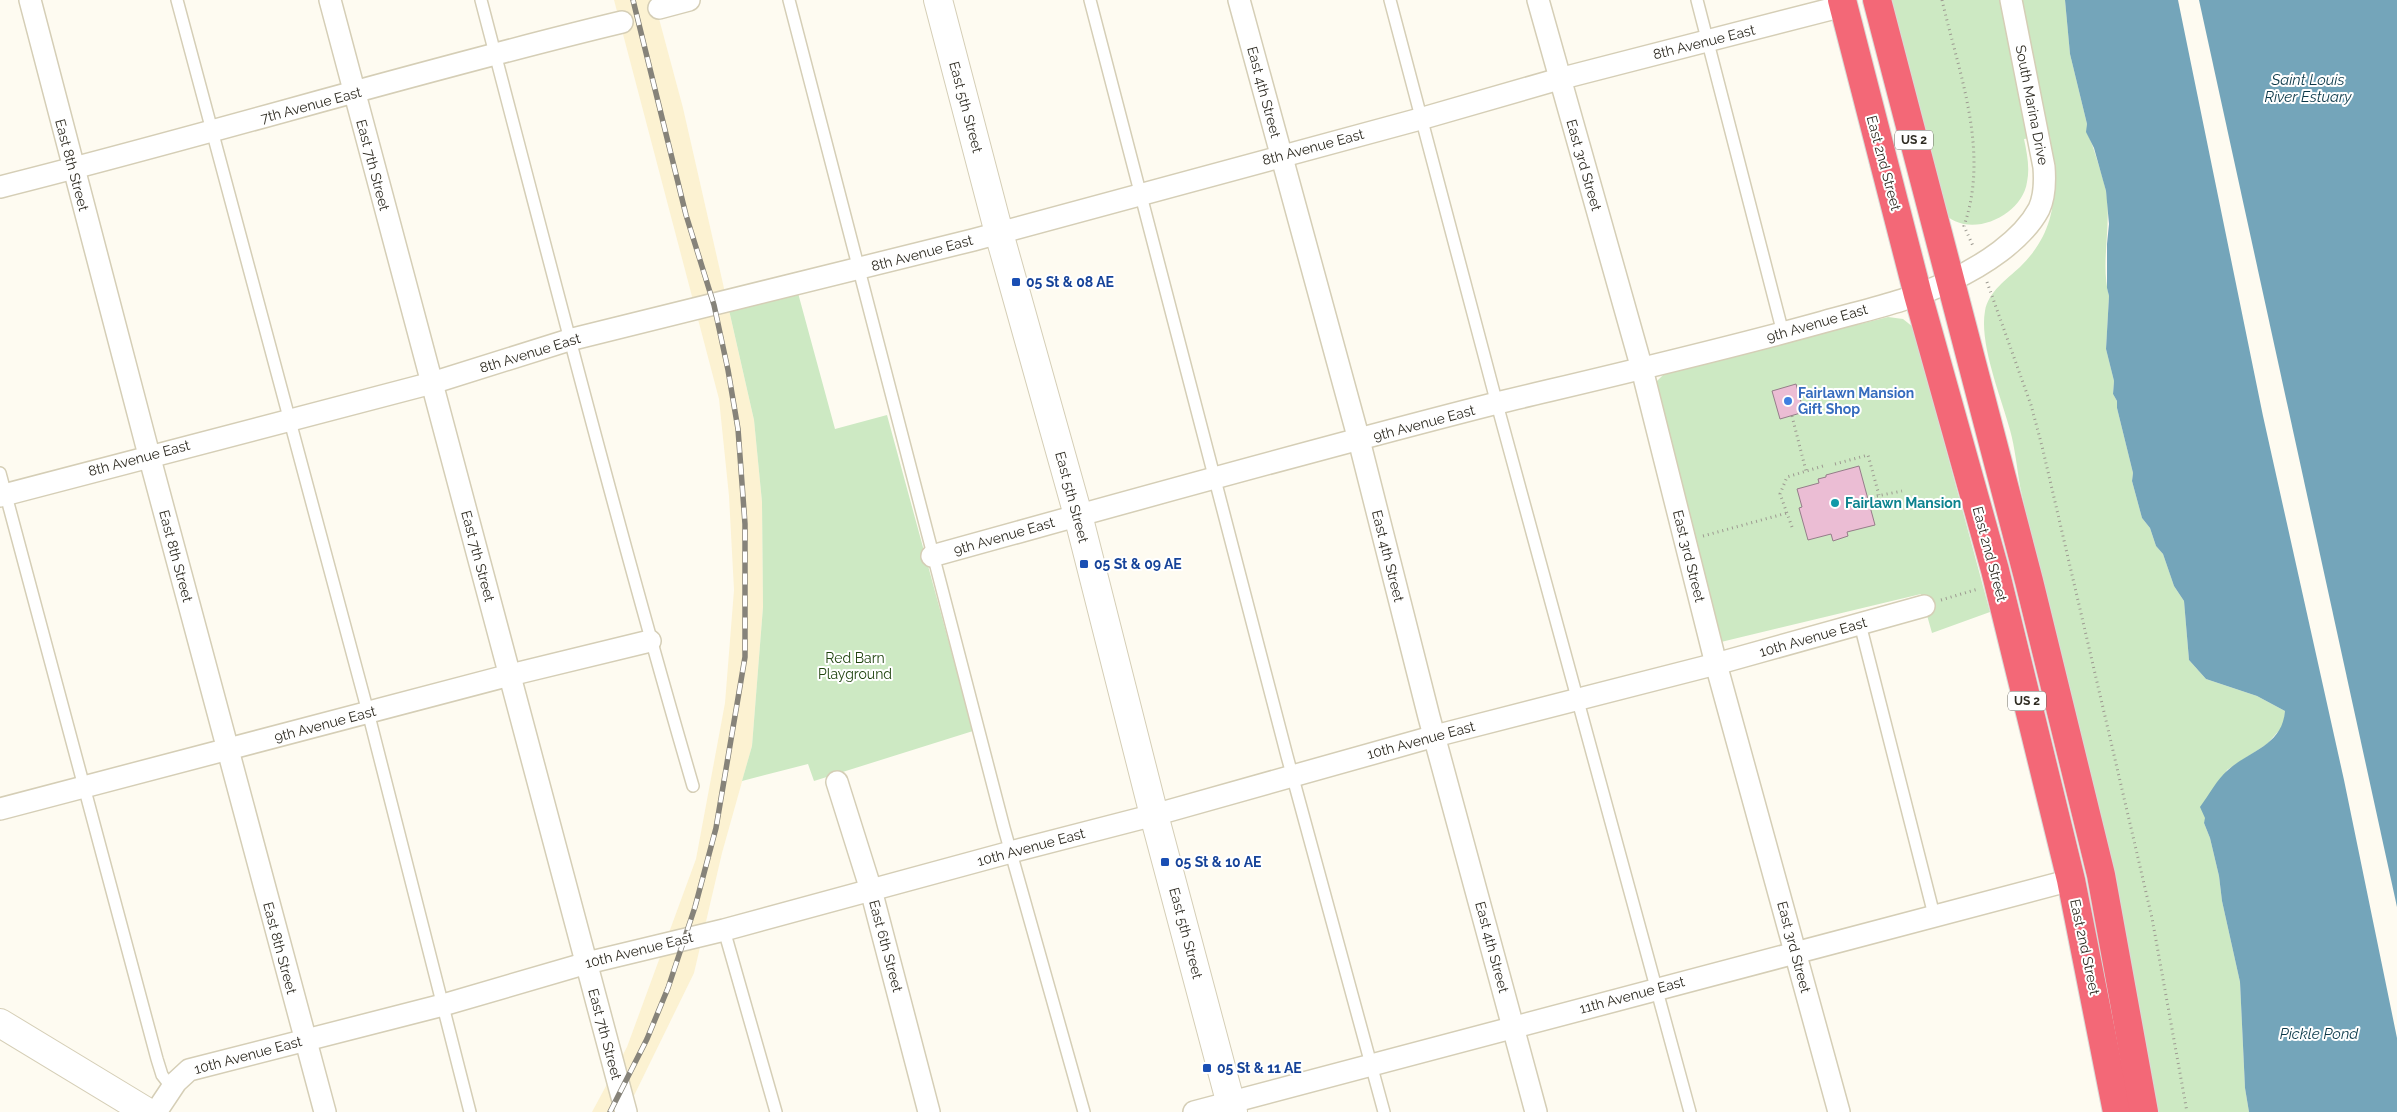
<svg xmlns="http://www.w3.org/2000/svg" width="2397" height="1112" font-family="Raleway,sans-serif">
<rect width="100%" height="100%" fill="#fefbf1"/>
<path fill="#fcf2d2" d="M 614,0 L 654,0 L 683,108 L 754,420 L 762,502 L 763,607 L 752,746 L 722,853 L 694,973 L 626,1112 L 592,1112 L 627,1047 L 696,859 L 725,703 L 734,590 L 729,496 L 719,399 Z"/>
<g fill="#cde9c3">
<path d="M 1885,0 L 2065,0 L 2070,54 L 2087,124 C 2086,134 2091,140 2094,150 C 2098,163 2103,178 2106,191 C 2112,226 2100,263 2109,296 L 2106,349 L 2114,381 L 2113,394 L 2117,401 L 2117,408 L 2133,473 L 2132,481 L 2142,518 L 2150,528 L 2156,546 L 2163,554 L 2174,586 L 2184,601 L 2189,660 L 2206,679 L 2257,696 L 2285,711 L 2284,725 L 2267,744 L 2227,770 L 2204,823 L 2210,838 L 2219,876 L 2222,901 L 2240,982 L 2245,1088 L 2249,1112 L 2156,1112 L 2020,486 C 2017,468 2015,448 2010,430 C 2001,397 1979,344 1985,311 C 1988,292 2007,279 2020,267 C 2060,228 2057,186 2050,136 L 2024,139 C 2027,153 2030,168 2027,182 C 2022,217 1966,242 1941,210 Z"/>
<path d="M 798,293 L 835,429 L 887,415 L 973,731 L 814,781 L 808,764 L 742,781 L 752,746 L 763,607 L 762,502 L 754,420 L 729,310 Z"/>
<path d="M 1888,317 L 1903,319 L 1913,327 L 1990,612 L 1932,633 L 1921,594 L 1721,642 L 1656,382 L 1665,373 Z"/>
</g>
<g fill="#74a5ba">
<path d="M 2065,0 L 2178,0 L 2263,416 L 2344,780 L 2397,1038 L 2397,1112 L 2249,1112 L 2245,1088 L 2240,982 L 2222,901 L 2219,876 L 2210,838 L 2204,823 L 2205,818 L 2200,807 C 2209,795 2217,779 2228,770 C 2250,750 2282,746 2285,711 L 2257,696 L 2206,679 L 2189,660 L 2184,601 L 2174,586 L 2163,554 L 2156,546 L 2150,528 L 2142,518 L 2132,481 L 2133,473 L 2117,408 L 2117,401 L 2113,394 L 2114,381 L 2106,349 L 2109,296 L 2107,288 L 2107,244 L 2109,224 L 2106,191 L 2094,148 L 2086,132 L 2087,124 L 2070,54 Z"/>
<path d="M 2199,0 L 2397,0 L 2397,907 Z"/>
</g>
<g fill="#ebbdd4" stroke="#957d89">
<path d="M 1796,384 L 1804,412 L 1780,419 L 1772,391 Z"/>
<path d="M 1859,466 L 1875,525 L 1847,532 L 1848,536 L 1833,541 L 1831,534 L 1808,540 L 1799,508 L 1802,507 L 1797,489 L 1819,483 L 1818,479 L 1826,477 L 1826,475 Z"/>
</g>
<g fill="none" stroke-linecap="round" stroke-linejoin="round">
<defs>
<g id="lane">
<path d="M 177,0 L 368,712 L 470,1112"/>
<path d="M 481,0 C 550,263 617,526 693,786"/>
<path d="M 789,0 L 1004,828 L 1084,1112"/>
<path d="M 1090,0 L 1287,756 L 1384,1112"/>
<path d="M 1390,0 L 1497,404 L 1690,1112"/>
<path d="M 1697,0 L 1783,333"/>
<path d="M 0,473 L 157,1059 L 162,1075 L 172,1088"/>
<path d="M 1860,624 L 1934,915"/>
<path d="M 724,930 L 776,1112"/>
</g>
<g id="street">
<path d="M 30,0 L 149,455 L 325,1112"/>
<path d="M 330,0 L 626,1112"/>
<path d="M 1239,0 L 1359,440 L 1429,717 L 1536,1112"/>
<path d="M 1538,0 L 1642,369 L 1716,664 L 1839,1112"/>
<path d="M 659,8 L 689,0"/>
<path d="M 0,187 C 208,135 414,72 622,22"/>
<path d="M 0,496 L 432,383 L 569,340 L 973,240 L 1420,119 L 1559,79 L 1843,6"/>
<path d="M 932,556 C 1120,504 1308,451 1497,403 C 1606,377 1715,352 1823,322 C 1865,310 1910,301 1950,281 C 1982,266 2022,241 2039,209 C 2045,196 2045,180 2044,167 L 2011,0"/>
<path d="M 837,782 L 871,890 L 929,1112"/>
<path d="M 0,809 L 510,675 L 650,641"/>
<path d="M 156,1112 L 176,1082 L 189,1070 L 443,1005 L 587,963 L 724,930 L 1011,852 L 1154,815 L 1435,736 L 1716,664 L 1924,606"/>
<path d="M 1194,1112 L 2071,880"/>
</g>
<g id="secondary">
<path d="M 938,0 L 999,233 L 1078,515 L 1154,815 L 1233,1112"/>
<path d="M 0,1023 L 147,1112"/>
</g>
<g id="highway">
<path d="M 1842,0 L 1918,295 L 1995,570 L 2071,880 L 2117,1112"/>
<path d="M 1877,0 L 2029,581 L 2101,875 L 2144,1112"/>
</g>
</defs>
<use href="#lane" stroke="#d5ceb6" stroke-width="14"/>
<use href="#street" stroke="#d5ceb6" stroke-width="24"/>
<use href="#secondary" stroke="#d5ceb6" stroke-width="30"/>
<use href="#highway" stroke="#d9d9d7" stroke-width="30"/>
<g stroke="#9d9a91" stroke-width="3" stroke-dasharray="1 4" stroke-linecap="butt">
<path d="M 1942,0 C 1959,74 1990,151 1964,226 L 1973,246"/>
<path d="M 1987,282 L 2031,405 L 2042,446 L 2152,918 L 2187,1112"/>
<path d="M 1792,416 L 1806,471"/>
<path d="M 1835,464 L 1868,455 L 1879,495"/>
<path d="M 1867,498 L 1902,491"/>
<path d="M 1792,527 L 1780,494 L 1787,477 L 1823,466"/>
<path d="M 1703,536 L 1787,513"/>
<path d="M 1941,600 L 1978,589"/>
</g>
<use href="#lane" stroke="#fff" stroke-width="11"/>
<use href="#street" stroke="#fff" stroke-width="21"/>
<use href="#secondary" stroke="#fff" stroke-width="28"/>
<use href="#highway" stroke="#f36877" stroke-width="28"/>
<defs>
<path id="rail" d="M 610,1112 L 647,1039 L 668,988 L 695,907 L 716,828 L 745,657 L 745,524 L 738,429 L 728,370 L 714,305 L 686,215 L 633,0"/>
</defs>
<use href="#rail" stroke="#86837a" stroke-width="5.5"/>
<use href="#rail" stroke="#fff" stroke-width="4" stroke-dasharray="11" stroke-linecap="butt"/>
</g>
<g fill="#1a4fb4" stroke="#fff" stroke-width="2">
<rect x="1011" y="277" width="10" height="10" rx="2.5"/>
<rect x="1079" y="559" width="10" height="10" rx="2.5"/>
<rect x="1160" y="857" width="10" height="10" rx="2.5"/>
<rect x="1202" y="1063" width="10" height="10" rx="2.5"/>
</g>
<circle fill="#3f7fe0" stroke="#fff" stroke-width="2" cx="1788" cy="401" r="5"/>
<circle fill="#0f9aa8" stroke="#fff" stroke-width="2" cx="1835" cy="503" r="5"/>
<g text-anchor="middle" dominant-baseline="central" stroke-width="4" stroke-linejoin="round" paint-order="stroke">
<g fill="#fff" stroke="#6d6b64" stroke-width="1">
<rect x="1895" y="130.5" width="38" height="19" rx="4"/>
<rect x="2008" y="691.5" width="38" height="19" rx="4"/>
</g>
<g font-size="12" font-weight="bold" fill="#2e2b22">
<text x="1914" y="140">US 2</text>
<text x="2027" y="701">US 2</text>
</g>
<g font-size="14" fill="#2e2b22" stroke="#fff">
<text transform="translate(1704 42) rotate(-14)">8th Avenue East</text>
<text transform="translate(1264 92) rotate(75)">East 4th Street</text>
<text transform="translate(311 105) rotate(-15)">7th Avenue East</text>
<text transform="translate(2032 105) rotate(79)">South Marina Drive</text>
<text transform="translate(966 107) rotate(75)">East 5th Street</text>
<text transform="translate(1313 147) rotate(-15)">8th Avenue East</text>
<text transform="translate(1884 163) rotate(75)">East 2nd Street</text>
<text transform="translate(72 165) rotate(75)">East 8th Street</text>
<text transform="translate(373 165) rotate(75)">East 7th Street</text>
<text transform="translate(1584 165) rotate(74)">East 3rd Street</text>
<text transform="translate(922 253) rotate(-15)">8th Avenue East</text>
<text transform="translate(1817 323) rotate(-16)">9th Avenue East</text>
<text transform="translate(530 353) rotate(-17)">8th Avenue East</text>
<text transform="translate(1424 423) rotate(-15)">9th Avenue East</text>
<text transform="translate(139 458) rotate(-15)">8th Avenue East</text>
<text transform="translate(1072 497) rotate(75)">East 5th Street</text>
<text transform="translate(1004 536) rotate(-16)">9th Avenue East</text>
<text transform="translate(1990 554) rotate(75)">East 2nd Street</text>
<text transform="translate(176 556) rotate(75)">East 8th Street</text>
<text transform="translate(478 556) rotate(75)">East 7th Street</text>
<text transform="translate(1388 556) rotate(76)">East 4th Street</text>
<text transform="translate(1689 556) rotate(76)">East 3rd Street</text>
<text transform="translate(1813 637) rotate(-16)">10th Avenue East</text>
<text transform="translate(325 724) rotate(-15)">9th Avenue East</text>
<text transform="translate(1421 740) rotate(-15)">10th Avenue East</text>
<text transform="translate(1031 847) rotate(-15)">10th Avenue East</text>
<text transform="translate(1186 933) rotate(75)">East 5th Street</text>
<text transform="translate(886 946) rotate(75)">East 6th Street</text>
<text transform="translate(1492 947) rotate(75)">East 4th Street</text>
<text transform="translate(1794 947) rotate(75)">East 3rd Street</text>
<text transform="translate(2085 947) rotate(78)">East 2nd Street</text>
<text transform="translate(280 948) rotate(75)">East 8th Street</text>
<text transform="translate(639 950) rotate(-14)">10th Avenue East</text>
<text transform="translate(1632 995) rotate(-15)">11th Avenue East</text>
<text transform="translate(605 1034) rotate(75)">East 7th Street</text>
<text transform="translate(248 1055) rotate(-15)">10th Avenue East</text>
</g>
<g font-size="14" font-weight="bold" fill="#164399" stroke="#fff" text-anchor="start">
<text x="1026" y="282">05 St &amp; 08 AE</text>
<text x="1094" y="564">05 St &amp; 09 AE</text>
<text x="1175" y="862">05 St &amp; 10 AE</text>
<text x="1217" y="1068">05 St &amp; 11 AE</text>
</g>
<g font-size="14" font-weight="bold" fill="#366cbe" stroke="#fff" text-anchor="start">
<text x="1798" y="393">Fairlawn Mansion<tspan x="1798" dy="16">Gift Shop</tspan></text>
</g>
<g font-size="14" font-weight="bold" fill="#0d838f" stroke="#fff" text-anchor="start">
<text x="1845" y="503">Fairlawn Mansion</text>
</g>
<g font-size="14" fill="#20440f" stroke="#fff">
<text x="855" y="658">Red Barn<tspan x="855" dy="16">Playground</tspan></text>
</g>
<g font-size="15" font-style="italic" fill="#0c3949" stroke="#fff">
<text x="2308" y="80">Saint Louis<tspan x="2308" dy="17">River Estuary</tspan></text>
<text x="2319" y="1034">Pickle Pond</text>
</g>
</g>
</svg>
